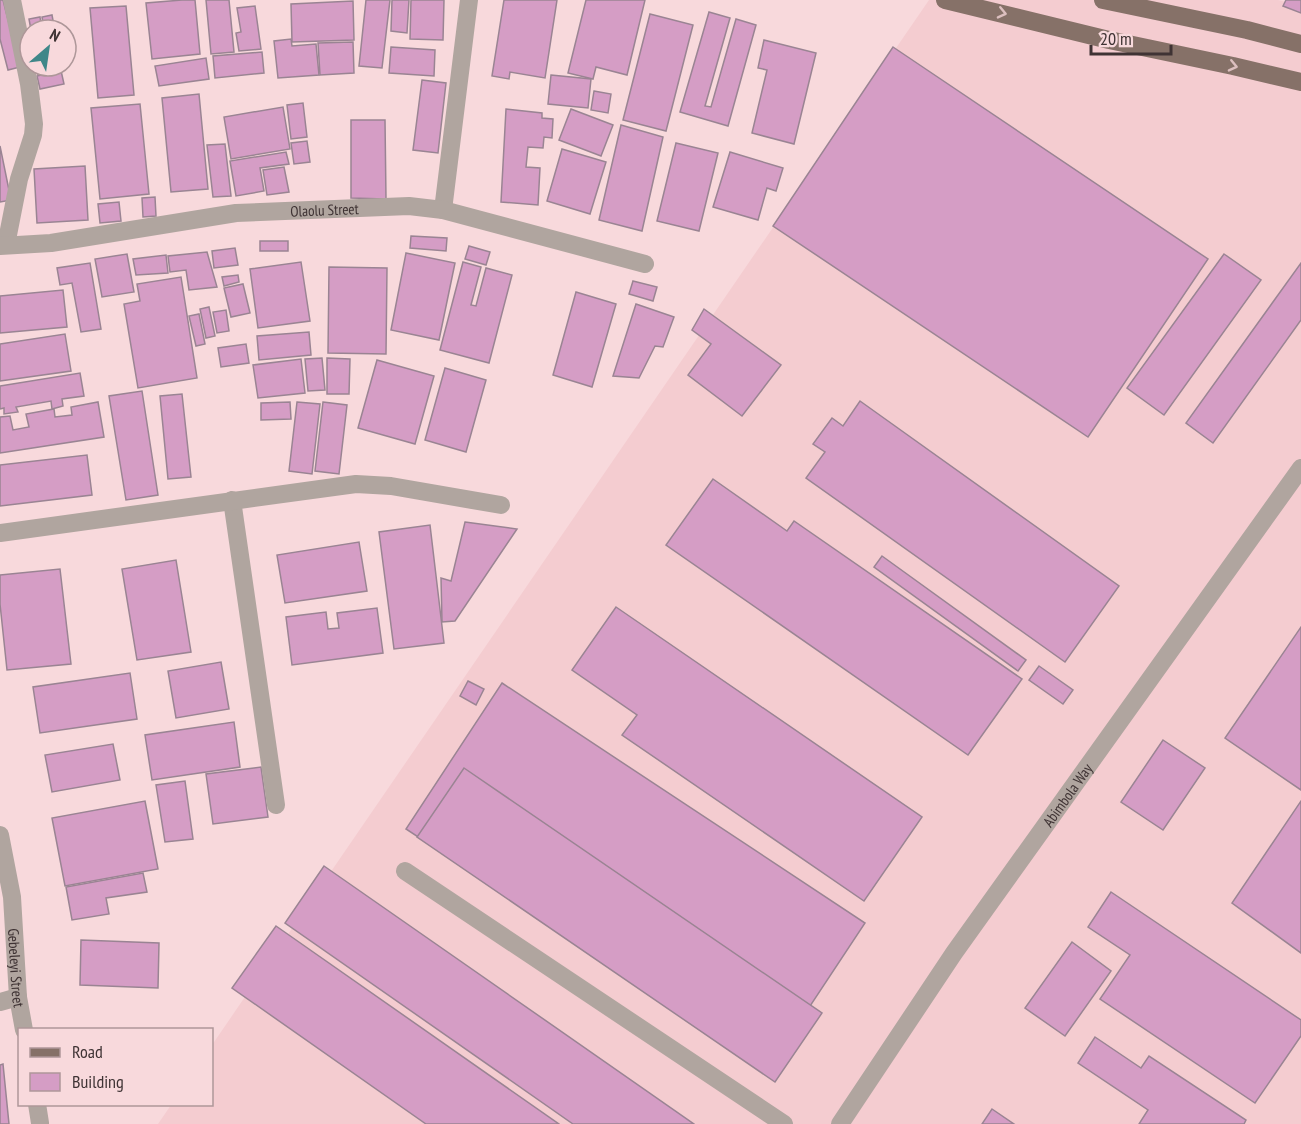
<svg xmlns="http://www.w3.org/2000/svg" width="1301" height="1124" font-family="'PT Sans Narrow',sans-serif">
<rect width="100%" height="100%" fill="#f8d9dc"/>
<path fill="#f4ccd0" d="M 929,0 L 1278,0 L 1301,6 L 1301,1124 L 158,1124 L 171,1105 L 212,1104 L 212,1045 Z"/>
<g fill="#d59dc5" stroke="#9a8493" stroke-width="1.5">
<path d="M 0,0 L 3,0 L 20,67 L 8,70 L 0,39 Z"/>
<path d="M 182,0 L 195,0 L 200,54 L 152,59 L 146,3 Z"/>
<path d="M 206,0 L 229,0 L 234,52 L 211,54 Z"/>
<path d="M 366,0 L 390,0 L 382,68 L 359,66 Z"/>
<path d="M 392,0 L 409,0 L 407,33 L 391,31 Z"/>
<path d="M 411,0 L 444,0 L 443,40 L 410,39 Z"/>
<path d="M 504,0 L 557,0 L 545,78 L 510,72 L 509,79 L 492,76 Z"/>
<path d="M 586,0 L 645,0 L 627,75 L 596,67 L 593,79 L 568,73 Z"/>
<path d="M 1286,0 L 1301,0 L 1301,13 L 1283,6 Z"/>
<path d="M 353,1 L 354,40 L 292,42 L 291,4 Z"/>
<path d="M 126,6 L 134,95 L 98,98 L 90,8 Z"/>
<path d="M 255,6 L 261,49 L 239,51 L 236,33 L 241,32 L 237,8 Z"/>
<path d="M 709,12 L 730,18 L 705,106 L 711,107 L 736,19 L 756,25 L 728,126 L 680,112 Z"/>
<path d="M 650,14 L 693,25 L 666,131 L 623,120 Z"/>
<path d="M 52,15 L 54,26 L 44,28 L 42,17 Z"/>
<path d="M 40,17 L 42,30 L 31,30 L 29,19 Z"/>
<path d="M 291,39 L 292,46 L 316,44 L 319,75 L 278,78 L 274,41 Z"/>
<path d="M 764,40 L 816,53 L 794,144 L 752,133 L 767,70 L 758,68 Z"/>
<path d="M 353,42 L 354,73 L 320,75 L 318,43 Z"/>
<path d="M 391,47 L 435,50 L 434,76 L 389,73 Z"/>
<path d="M 893,47 L 1208,259 L 1088,437 L 773,226 Z"/>
<path d="M 262,52 L 264,73 L 215,78 L 213,56 Z"/>
<path d="M 206,58 L 209,79 L 159,86 L 155,66 Z"/>
<path d="M 36,66 L 47,66 L 48,73 L 38,75 Z"/>
<path d="M 48,66 L 60,66 L 64,84 L 40,89 L 37,76 L 50,73 Z"/>
<path d="M 551,75 L 591,79 L 588,108 L 548,104 Z"/>
<path d="M 422,80 L 446,83 L 438,153 L 413,150 Z"/>
<path d="M 594,91 L 611,94 L 608,113 L 591,110 Z"/>
<path d="M 199,94 L 208,189 L 171,192 L 162,98 Z"/>
<path d="M 303,103 L 307,137 L 291,139 L 287,105 Z"/>
<path d="M 140,104 L 149,194 L 100,199 L 91,108 Z"/>
<path d="M 283,107 L 290,149 L 231,159 L 224,117 Z"/>
<path d="M 506,109 L 542,113 L 542,118 L 553,119 L 552,138 L 544,137 L 543,148 L 528,147 L 526,167 L 540,168 L 538,205 L 501,202 Z"/>
<path d="M 571,109 L 613,125 L 601,156 L 559,140 Z"/>
<path d="M 351,120 L 385,120 L 386,199 L 351,198 Z"/>
<path d="M 621,125 L 663,137 L 642,231 L 599,220 Z"/>
<path d="M 307,141 L 310,162 L 294,164 L 291,143 Z"/>
<path d="M 676,143 L 718,153 L 699,231 L 657,221 Z"/>
<path d="M 225,144 L 231,196 L 213,197 L 207,145 Z"/>
<path d="M 0,146 L 11,200 L 0,202 Z"/>
<path d="M 562,149 L 606,162 L 590,214 L 547,201 Z"/>
<path d="M 286,152 L 289,164 L 260,168 L 264,191 L 236,196 L 230,161 Z"/>
<path d="M 730,152 L 783,168 L 776,191 L 767,188 L 758,220 L 713,207 Z"/>
<path d="M 85,166 L 88,220 L 37,223 L 34,169 Z"/>
<path d="M 284,167 L 289,192 L 267,195 L 263,170 Z"/>
<path d="M 155,197 L 156,216 L 143,217 L 142,198 Z"/>
<path d="M 119,202 L 121,221 L 100,223 L 98,204 Z"/>
<path d="M 411,236 L 447,238 L 446,251 L 410,248 Z"/>
<rect x="260" y="241" width="28" height="10"/>
<path d="M 469,246 L 490,252 L 486,265 L 465,259 Z"/>
<path d="M 235,248 L 238,265 L 214,268 L 212,251 Z"/>
<path d="M 207,252 L 217,287 L 189,290 L 186,270 L 170,272 L 168,256 Z"/>
<path d="M 406,253 L 455,263 L 439,340 L 391,330 Z"/>
<path d="M 127,254 L 134,292 L 102,297 L 95,259 Z"/>
<path d="M 1224,254 L 1261,280 L 1164,415 L 1127,388 Z"/>
<path d="M 166,255 L 168,273 L 136,275 L 133,259 Z"/>
<path d="M 301,262 L 310,321 L 258,328 L 250,269 Z"/>
<path d="M 463,262 L 481,267 L 471,305 L 476,306 L 486,268 L 512,275 L 489,363 L 440,350 Z"/>
<path d="M 90,263 L 101,329 L 81,332 L 72,283 L 60,285 L 57,268 Z"/>
<path d="M 1301,263 L 1301,320 L 1213,443 L 1186,423 Z"/>
<path d="M 329,267 L 387,268 L 386,354 L 328,353 Z"/>
<path d="M 238,275 L 239,282 L 224,286 L 222,277 Z"/>
<path d="M 181,277 L 197,378 L 138,388 L 124,304 L 140,301 L 137,284 Z"/>
<path d="M 633,281 L 657,287 L 653,301 L 629,294 Z"/>
<path d="M 243,284 L 250,313 L 231,317 L 224,288 Z"/>
<path d="M 63,290 L 67,327 L 0,333 L 0,296 Z"/>
<path d="M 576,292 L 616,304 L 592,387 L 553,375 Z"/>
<path d="M 636,304 L 674,317 L 663,347 L 655,346 L 639,378 L 613,376 Z"/>
<path d="M 209,307 L 215,336 L 206,338 L 200,309 Z"/>
<path d="M 704,309 L 781,365 L 742,416 L 688,375 L 711,344 L 692,330 Z"/>
<path d="M 226,310 L 229,331 L 217,333 L 213,312 Z"/>
<path d="M 199,314 L 205,344 L 196,346 L 189,316 Z"/>
<path d="M 309,332 L 311,355 L 259,360 L 257,336 Z"/>
<path d="M 65,334 L 71,371 L 0,381 L 0,344 Z"/>
<path d="M 246,344 L 249,363 L 221,367 L 218,348 Z"/>
<path d="M 322,358 L 325,390 L 308,391 L 305,359 Z"/>
<path d="M 327,358 L 350,359 L 349,394 L 327,394 Z"/>
<path d="M 301,359 L 305,393 L 258,398 L 253,365 Z"/>
<path d="M 377,360 L 434,376 L 415,444 L 358,428 Z"/>
<path d="M 445,368 L 486,380 L 466,452 L 425,440 Z"/>
<path d="M 80,373 L 84,396 L 62,399 L 63,406 L 52,409 L 51,401 L 16,407 L 18,412 L 4,414 L 4,408 L 0,409 L 0,386 Z"/>
<path d="M 142,391 L 158,495 L 126,500 L 109,396 Z"/>
<path d="M 182,394 L 191,477 L 168,479 L 160,396 Z"/>
<path d="M 860,401 L 1119,586 L 1065,662 L 806,478 L 825,452 L 813,444 L 832,418 L 843,426 Z"/>
<path d="M 98,402 L 104,437 L 0,453 L 0,417 L 10,416 L 13,430 L 29,427 L 26,414 L 54,409 L 55,417 L 72,415 L 71,407 Z"/>
<path d="M 290,402 L 291,419 L 261,420 L 261,403 Z"/>
<path d="M 297,402 L 320,404 L 312,474 L 289,471 Z"/>
<path d="M 323,402 L 347,405 L 339,474 L 315,471 Z"/>
<path d="M 87,455 L 92,495 L 0,506 L 0,465 Z"/>
<path d="M 713,479 L 787,531 L 794,521 L 1022,679 L 968,755 L 666,545 Z"/>
<path d="M 465,522 L 517,529 L 455,621 L 442,622 L 441,578 L 451,581 Z"/>
<path d="M 430,525 L 444,643 L 394,649 L 379,532 Z"/>
<path d="M 359,542 L 367,591 L 285,603 L 277,555 Z"/>
<path d="M 882,556 L 1026,660 L 1018,671 L 874,567 Z"/>
<path d="M 176,560 L 191,652 L 137,660 L 122,569 Z"/>
<path d="M 60,569 L 71,664 L 7,670 L 0,604 L 0,575 Z"/>
<path d="M 616,607 L 922,817 L 864,901 L 622,735 L 637,715 L 572,670 Z"/>
<path d="M 377,608 L 383,653 L 292,665 L 286,617 L 326,612 L 328,629 L 339,628 L 337,613 Z"/>
<path d="M 1301,627 L 1301,790 L 1225,738 Z"/>
<path d="M 221,662 L 229,709 L 176,718 L 168,671 Z"/>
<path d="M 1039,666 L 1073,690 L 1063,704 L 1029,680 Z"/>
<path d="M 130,673 L 137,719 L 40,733 L 33,687 Z"/>
<path d="M 468,681 L 484,689 L 476,705 L 460,696 Z"/>
<path d="M 502,683 L 865,923 L 769,1068 L 406,829 Z"/>
<path d="M 234,722 L 240,767 L 152,780 L 145,735 Z"/>
<path d="M 1163,740 L 1205,768 L 1163,830 L 1121,802 Z"/>
<path d="M 113,744 L 120,780 L 52,792 L 45,755 Z"/>
<path d="M 261,767 L 268,817 L 213,824 L 206,774 Z"/>
<path d="M 464,768 L 822,1013 L 775,1082 L 417,837 Z"/>
<path d="M 185,781 L 193,839 L 165,842 L 156,785 Z"/>
<path d="M 145,801 L 158,869 L 65,886 L 52,818 Z"/>
<path d="M 1301,801 L 1301,953 L 1232,903 Z"/>
<path d="M 324,866 L 694,1124 L 573,1124 L 285,923 Z"/>
<path d="M 143,873 L 147,892 L 106,898 L 109,914 L 72,920 L 66,887 Z"/>
<path d="M 1111,892 L 1301,1020 L 1301,1036 L 1255,1103 L 1100,999 L 1130,955 L 1088,927 Z"/>
<path d="M 276,926 L 559,1124 L 426,1124 L 232,988 Z"/>
<path d="M 81,940 L 159,943 L 158,988 L 80,985 Z"/>
<path d="M 1072,942 L 1111,971 L 1065,1036 L 1025,1008 Z"/>
<path d="M 1095,1037 L 1141,1068 L 1149,1056 L 1246,1120 L 1244,1124 L 1139,1124 L 1148,1110 L 1078,1063 Z"/>
<path d="M 3,1064 L 9,1124 L 0,1124 L 0,1065 Z"/>
<path d="M 992,1109 L 1014,1124 L 982,1124 Z"/>
</g>
<g fill="none" stroke-linecap="round" stroke-linejoin="round">
<g stroke="#b0a59f" stroke-width="18">
<path d="M 443,210 L 469,0"/>
<path d="M 6,245 L 19,179 L 33,135 L 34,124 L 29,84 L 12,0"/>
<path id="s1" d="M 0,246 L 51,243 L 236,213 L 409,206 L 443,210 L 645,264"/>
<path d="M 232,500 L 276,805"/>
<path d="M 0,533 L 356,484 L 391,486 L 501,505"/>
<path id="s2" d="M 0,835 L 12,897 L 18,997 L 24,1030"/>
<path d="M 405,871 L 784,1124"/>
<path d="M 0,1002 L 18,997"/>
<path d="M 37,1104 L 40,1123"/>
<path id="s3" d="M 840,1124 L 954,953 L 1301,468"/>
</g>
<g stroke="#867168" stroke-width="18">
<path d="M 945,0 L 1109,40 L 1233,66 L 1301,82"/>
<path d="M 1103,0 L 1247,30 L 1301,44"/>
</g>
</g>
<defs><path id="oneway-chevron" d="M-2-3.5L2.5 0L-2 3.5" fill="none" stroke-width="1.6" stroke-linecap="round" stroke-linejoin="round" transform="scale(1.5)"/></defs>
<g stroke="#dcbfbf">
<use href="#oneway-chevron" transform="translate(1002 13) rotate(13)"/>
<use href="#oneway-chevron" transform="translate(1233 66) rotate(13)"/>
</g>
<g text-anchor="middle" dominant-baseline="central" stroke-width="4.5" stroke-linejoin="round" paint-order="stroke">
<g font-size="15" fill="#3f3334" stroke="#f8d9dc">
<text stroke="none"><textPath href="#s1" startOffset="327">Olaolu Street</textPath></text>
<text stroke="none"><textPath href="#s3" startOffset="400">Abimbola Way</textPath></text>
<text stroke="none"><textPath href="#s2" startOffset="134">Gebeleyi Street</textPath></text>
</g>
</g>
<rect x="18" y="1028" width="195" height="78" fill="#f8d9dc" stroke="#ae9799" stroke-width="1.5"/>
<rect x="30" y="1048" width="30" height="9" fill="#867168" stroke="#ae9799" stroke-width="1.5"/>
<text x="72" y="1058" font-size="18" fill="#3f3334">Road</text>
<rect x="30" y="1073" width="30" height="18" fill="#d59dc5" stroke="#ae9799" stroke-width="1.5"/>
<text x="72" y="1088" font-size="18" fill="#3f3334">Building</text>
<g transform="translate(48 48) rotate(29)"><circle r="28" fill="#f8d9dc" stroke="#ae9799" stroke-width="1.5"/>
<path d="M0-4.5L10 22L0 15L-10 22Z" fill="#3f8789"/>
<text y="-9" font-size="16" font-weight="bold" text-anchor="middle" fill="#3f3334">N</text>
</g>
<path d="M1091 45v9h80v-9" fill="none" stroke="#3f3334" stroke-width="3"/>
<text x="1100" y="45" font-size="18" fill="#3f3334" stroke="#f8d9dc" stroke-width="4.5" paint-order="stroke">20 m</text>
</svg>
